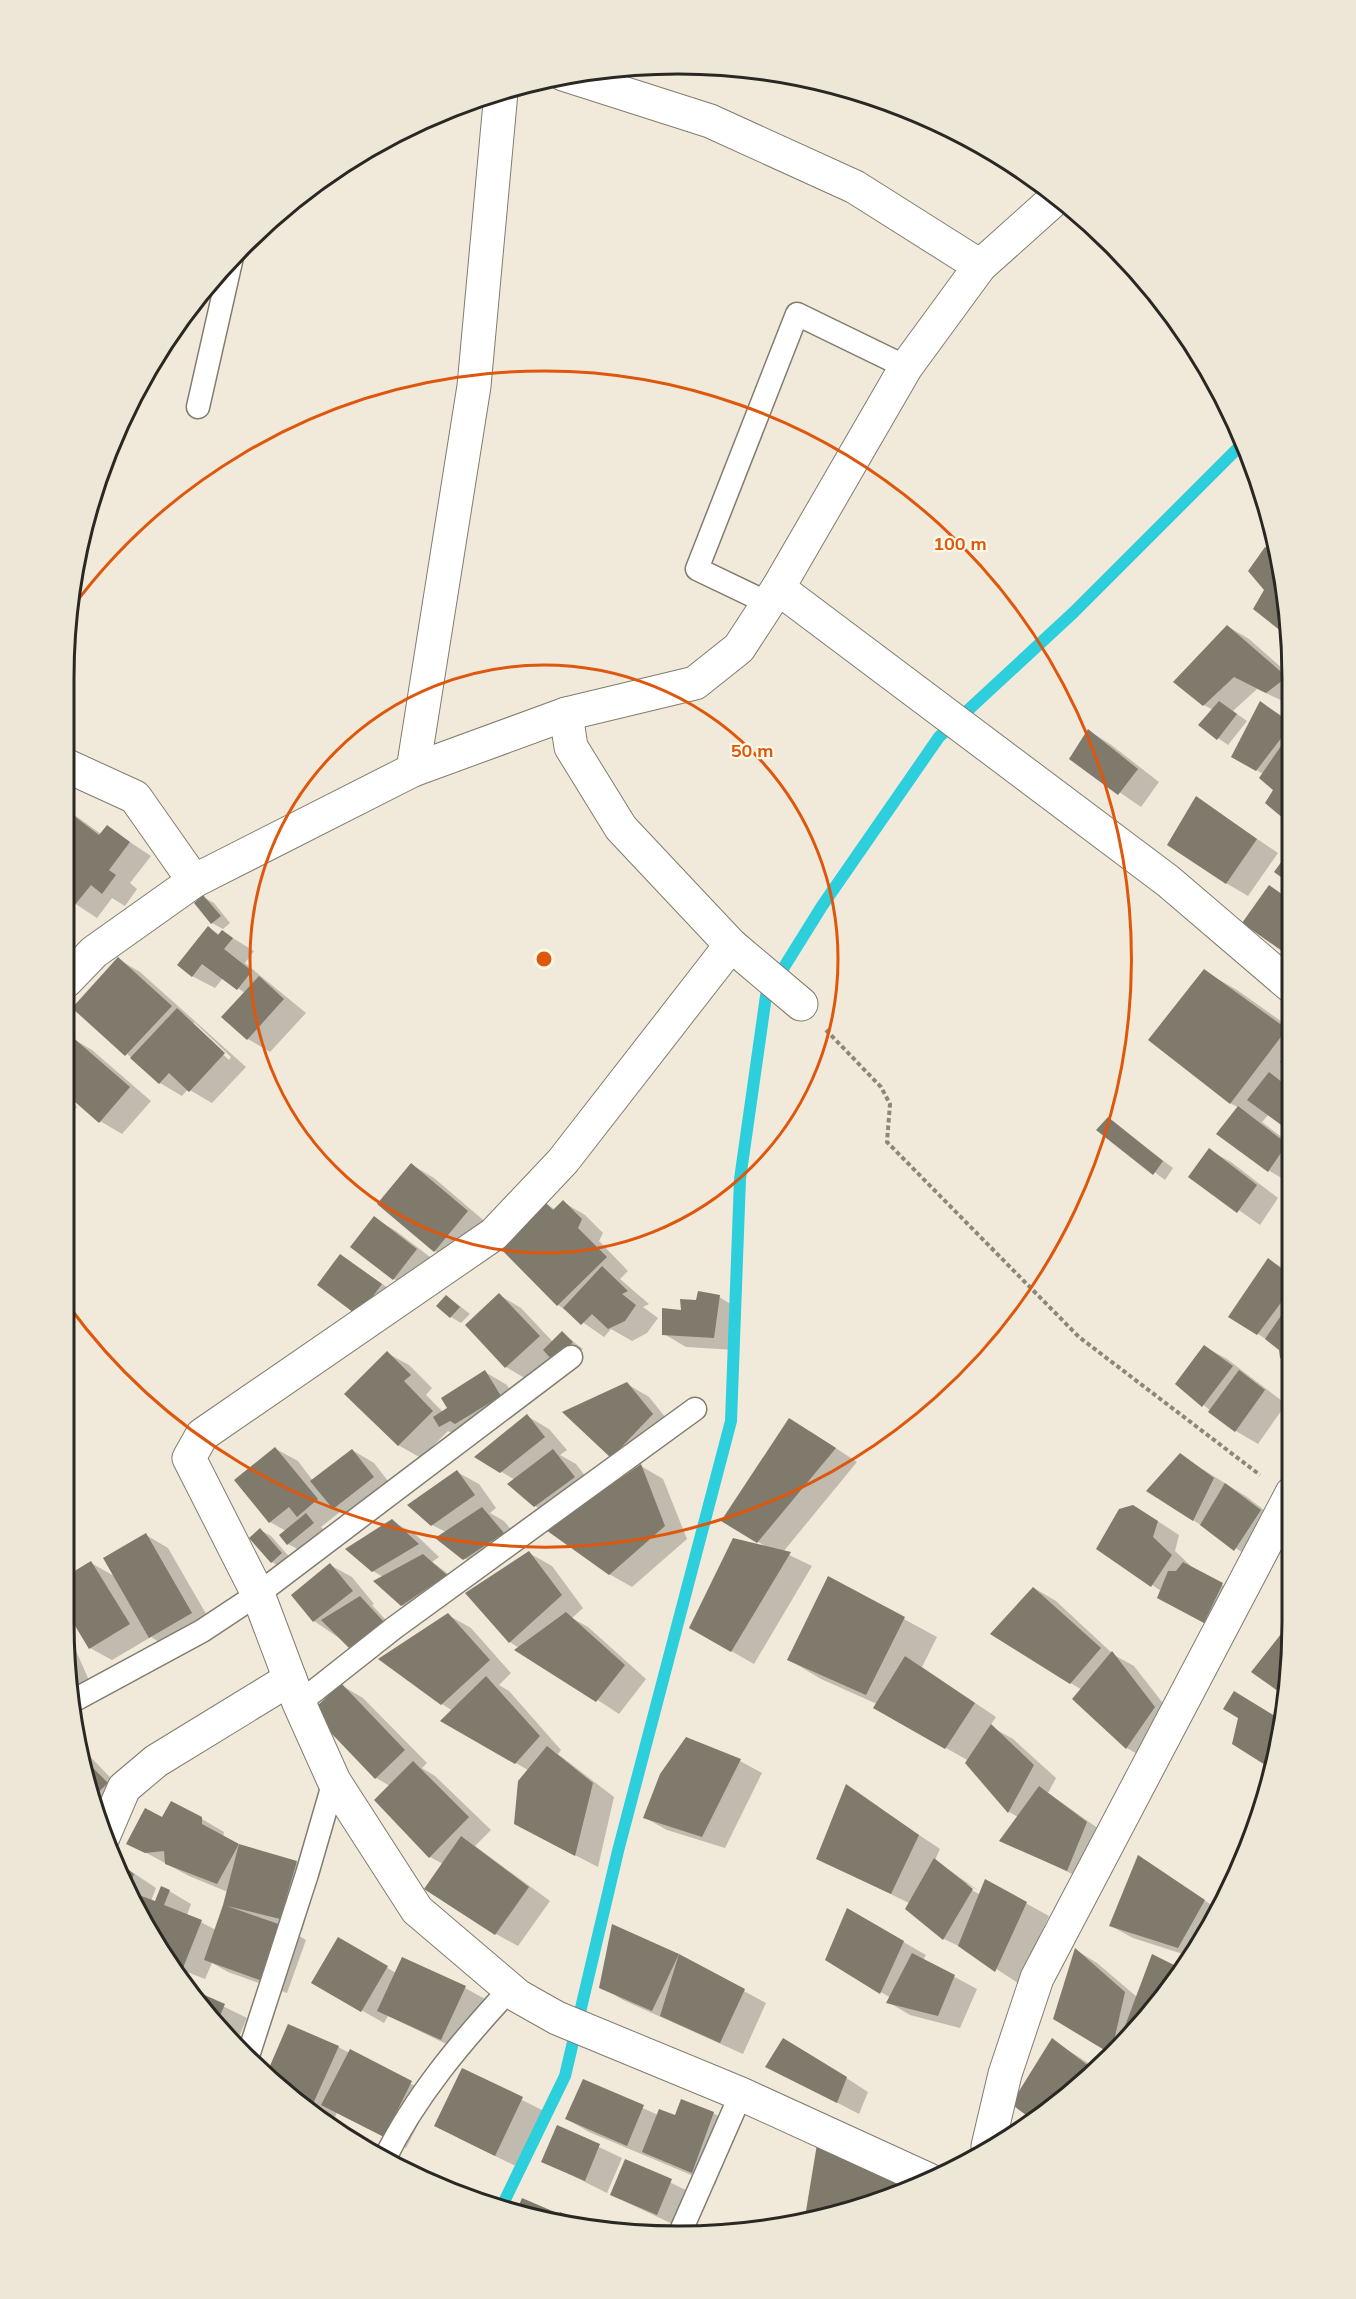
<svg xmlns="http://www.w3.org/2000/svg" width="1356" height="2299" font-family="Mulish,sans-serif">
<rect width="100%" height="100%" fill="#f1eada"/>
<g fill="#0003" fill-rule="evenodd">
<path d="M 1227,626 L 1249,639 L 1292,677 L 1292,703 L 1289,704 L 1257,689 L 1233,711 L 1247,721 L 1228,745 L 1218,738 L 1213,710 L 1204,705 Z"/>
<path d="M 1261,703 L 1292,722 L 1292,824 L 1266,803 L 1275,790 L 1263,774 L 1233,756 Z"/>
<path d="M 1089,731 L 1110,744 L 1159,782 L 1141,807 L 1071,759 Z"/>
<path d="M 1197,798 L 1278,853 L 1248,896 L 1226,883 Z"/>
<path d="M 65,808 L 101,834 L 107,827 L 151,856 L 130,883 L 137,889 L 125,906 L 112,898 L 97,918 L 65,897 Z"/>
<path d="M 203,897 L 214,903 L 230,923 L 223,929 L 212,923 Z"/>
<path d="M 209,928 L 220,935 L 223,932 L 254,951 L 245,963 L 306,1013 L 270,1052 L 248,1039 L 245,993 L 223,978 L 215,988 L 192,976 Z"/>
<path d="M 118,959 L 140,972 L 246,1067 L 212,1103 L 188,1089 L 182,1096 L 160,1083 L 74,1007 ZM 194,1022 L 231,1057 L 229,1060 L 194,1027 Z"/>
<path d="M 1204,971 L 1237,990 L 1292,1029 L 1292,1131 L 1269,1114 L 1262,1122 L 1292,1145 L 1290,1183 L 1268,1170 L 1239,1108 L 1230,1103 Z"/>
<path d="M 70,1037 L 92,1050 L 151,1101 L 122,1134 L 100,1121 L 66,1092 L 66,1042 Z"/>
<path d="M 66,1096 L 77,1107 L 66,1118 Z"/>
<path d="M 1108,1119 L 1173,1168 L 1165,1180 L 1098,1129 Z"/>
<path d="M 1209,1150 L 1231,1162 L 1278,1198 L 1260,1225 L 1190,1176 Z"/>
<path d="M 412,1165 L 434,1178 L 489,1225 L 457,1263 L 435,1251 L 379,1204 Z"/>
<path d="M 543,1202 L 556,1210 L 563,1202 L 585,1215 L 603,1233 L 599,1241 L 628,1271 L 620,1279 L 649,1304 L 643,1307 L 658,1318 L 647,1333 L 632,1341 L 611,1329 L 604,1337 L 558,1305 Z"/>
<path d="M 374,1218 L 396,1231 L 438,1263 L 416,1292 L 394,1279 Z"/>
<path d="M 341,1256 L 403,1298 L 381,1328 Z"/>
<path d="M 1269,1260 L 1292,1273 L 1292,1365 L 1281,1349 L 1258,1334 Z"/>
<path d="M 499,1295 L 521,1308 L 553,1342 L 562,1333 L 583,1349 L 565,1367 L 528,1380 L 506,1367 L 467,1326 Z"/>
<path d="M 447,1296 L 470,1314 L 461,1323 L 451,1317 Z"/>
<path d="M 719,1297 L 741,1310 L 736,1350 L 686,1347 L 664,1334 L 682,1311 L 697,1301 Z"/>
<path d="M 1205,1347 L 1227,1359 L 1286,1404 L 1258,1444 L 1236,1431 L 1177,1384 Z"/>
<path d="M 387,1353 L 409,1365 L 432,1388 L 426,1395 L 443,1412 L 485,1372 L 507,1385 L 522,1409 L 478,1436 L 463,1439 L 448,1431 L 421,1458 L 398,1445 Z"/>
<path d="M 627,1384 L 649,1397 L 674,1428 L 634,1469 L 612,1456 Z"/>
<path d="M 527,1416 L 549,1429 L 567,1450 L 560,1455 L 576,1464 L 596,1490 L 557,1519 L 535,1506 L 515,1480 L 477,1457 Z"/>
<path d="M 811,1432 L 857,1462 L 783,1552 L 812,1566 L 754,1664 L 691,1628 L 765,1546 L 723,1520 Z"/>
<path d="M 276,1449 L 298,1461 L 313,1481 L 352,1450 L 374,1463 L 395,1490 L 356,1521 L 340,1512 L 321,1527 L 324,1530 L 299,1550 L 288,1544 L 286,1531 L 270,1522 Z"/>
<path d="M 1180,1455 L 1247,1497 L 1282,1524 L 1257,1562 L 1193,1520 Z"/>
<path d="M 641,1466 L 663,1479 L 687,1539 L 632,1587 L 609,1574 Z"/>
<path d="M 457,1472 L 479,1484 L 496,1508 L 490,1513 L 504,1521 L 525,1546 L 486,1571 L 464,1558 L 446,1532 L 432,1525 Z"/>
<path d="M 1156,1520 L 1179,1535 L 1175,1551 L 1194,1569 L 1244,1597 L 1226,1634 L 1181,1610 L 1161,1591 L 1098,1548 Z"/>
<path d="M 392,1521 L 415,1534 L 439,1557 L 432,1562 L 468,1588 L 424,1618 L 402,1605 L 383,1577 L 373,1571 Z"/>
<path d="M 260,1530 L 271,1536 L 292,1560 L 282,1568 L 272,1562 Z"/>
<path d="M 146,1535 L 168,1548 L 213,1626 L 172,1650 L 151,1637 L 112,1660 L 90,1648 L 68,1611 L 68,1577 L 91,1563 L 116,1577 Z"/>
<path d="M 529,1553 L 552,1566 L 583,1608 L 572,1618 L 588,1627 L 646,1679 L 619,1714 L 510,1642 Z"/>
<path d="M 330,1565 L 352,1577 L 374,1604 L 372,1605 L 394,1629 L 361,1653 L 314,1621 Z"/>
<path d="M 828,1578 L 937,1637 L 922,1667 L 996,1717 L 990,1726 L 1013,1739 L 1056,1778 L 1048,1793 L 1109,1836 L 1089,1882 L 1001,1840 L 1018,1817 L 1009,1812 L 967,1763 L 969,1761 L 875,1708 L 877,1704 L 821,1679 L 789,1660 Z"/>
<path d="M 1034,1588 L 1056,1601 L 1114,1655 L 1134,1666 L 1176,1720 L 1149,1761 L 1127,1748 L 1082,1690 L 992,1634 Z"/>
<path d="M 448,1615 L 471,1628 L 511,1673 L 499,1685 L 509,1691 L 561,1750 L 558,1754 L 614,1797 L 598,1867 L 538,1836 L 528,1770 L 442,1721 L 453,1711 L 442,1704 Z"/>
<path d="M 68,1633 L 92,1687 L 68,1698 Z"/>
<path d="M 341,1685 L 363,1698 L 427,1763 L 422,1768 L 435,1776 L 491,1830 L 475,1846 L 550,1901 L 518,1946 L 496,1934 L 443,1864 L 430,1857 L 390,1786 L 376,1778 Z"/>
<path d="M 687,1739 L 740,1761 L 762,1773 L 725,1848 L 667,1830 L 645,1818 Z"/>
<path d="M 78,1744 L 129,1797 L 96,1818 Z"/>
<path d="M 846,1786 L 940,1849 L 935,1860 L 979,1891 L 967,1884 L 966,1887 L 981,1895 L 986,1881 L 1049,1916 L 1018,1983 L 967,1950 L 944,1939 L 907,1909 L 909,1903 L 818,1859 Z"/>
<path d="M 163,1819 L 202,1819 L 224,1832 L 223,1837 L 239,1846 L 296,1863 L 318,1875 L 302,1931 L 284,1927 L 306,1940 L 287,1993 L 228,1972 L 212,1963 L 205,1979 L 172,1966 L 127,1893 L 115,1866 L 117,1862 L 156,1888 L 151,1901 L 155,1903 L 169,1891 L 191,1904 L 187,1915 L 216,1930 L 228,1892 L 189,1876 L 128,1843 Z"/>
<path d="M 1139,1857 L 1216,1908 L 1192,1957 L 1133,1938 L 1111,1926 Z"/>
<path d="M 848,1910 L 926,1955 L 923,1960 L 977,1989 L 960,2028 L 910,2015 L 888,2002 L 891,1998 L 827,1960 Z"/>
<path d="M 338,1939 L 396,1973 L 465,1988 L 487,2000 L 463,2052 L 388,2016 L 384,2023 L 313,1983 Z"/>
<path d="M 1076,1950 L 1097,1963 L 1137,1997 L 1140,2027 L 1112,2053 L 1055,2018 Z"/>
<path d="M 678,1955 L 766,2003 L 743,2054 L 623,2000 L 601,1987 Z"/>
<path d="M 186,1988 L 247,2018 L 235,2046 L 190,1995 Z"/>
<path d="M 1052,2040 L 1096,2068 L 1053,2109 L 1035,2119 L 1013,2103 Z"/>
<path d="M 338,2047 L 433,2095 L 406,2148 L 337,2113 L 335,2117 L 300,2102 L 268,2076 Z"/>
<path d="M 806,2052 L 868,2092 L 859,2114 L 767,2066 Z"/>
<path d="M 462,2070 L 544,2111 L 518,2167 L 458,2138 Z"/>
<path d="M 584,2081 L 658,2115 L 676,2117 L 713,2113 L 735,2126 L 715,2185 L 589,2132 L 567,2119 Z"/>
<path d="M 557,2127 L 622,2158 L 607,2193 L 543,2161 Z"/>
<path d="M 626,2161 L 694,2194 L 679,2227 L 611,2195 Z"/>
<path d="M 522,2200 L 579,2221 L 594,2230 L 517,2214 Z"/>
</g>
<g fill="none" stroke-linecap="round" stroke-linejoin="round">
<path stroke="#2ccfdb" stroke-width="12" d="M 501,2208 L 565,2076 L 618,1851 L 731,1421 L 740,1179 L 766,996 L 822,906 L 939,737 L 1074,612 L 1243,443"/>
</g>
<g fill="#7f7a6b">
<path d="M 1265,547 L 1275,552 L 1292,640 L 1253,609 L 1264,590 L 1248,571 Z"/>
<path d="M 1227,625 L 1287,677 L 1266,693 L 1234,677 L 1203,706 L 1173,682 Z"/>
<path d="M 1219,701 L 1237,714 L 1217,740 L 1198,725 Z"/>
<path d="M 1260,701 L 1292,724 L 1256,771 L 1231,757 Z"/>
<path d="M 1088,729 L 1138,769 L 1118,795 L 1069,759 Z"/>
<path d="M 1292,730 L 1292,822 L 1290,824 L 1265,803 L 1273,790 L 1259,778 Z"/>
<path d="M 1196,796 L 1257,839 L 1226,884 L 1167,845 Z"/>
<path d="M 65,809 L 99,835 L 107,825 L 130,842 L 109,870 L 116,875 L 102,894 L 91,885 L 74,906 L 65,899 Z"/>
<path d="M 1292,847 L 1292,885 L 1274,872 Z"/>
<path d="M 1269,885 L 1292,901 L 1292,958 L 1242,923 Z"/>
<path d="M 203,895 L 221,916 L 211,924 L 194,903 Z"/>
<path d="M 208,926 L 218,935 L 222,930 L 233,938 L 224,949 L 252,971 L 237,990 L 202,964 L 192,977 L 177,965 Z"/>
<path d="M 118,957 L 172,1006 L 125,1056 L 72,1008 Z"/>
<path d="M 1204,969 L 1287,1029 L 1230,1104 L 1148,1040 Z"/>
<path d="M 259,976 L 284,999 L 247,1040 L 221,1017 Z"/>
<path d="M 177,1008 L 225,1053 L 189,1092 L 169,1073 L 159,1084 L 130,1058 Z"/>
<path d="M 70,1035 L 130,1087 L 99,1123 L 66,1094 L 66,1040 Z"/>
<path d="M 1292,1045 L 1292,1071 L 1280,1062 Z"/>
<path d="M 1269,1072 L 1292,1090 L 1292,1133 L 1247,1100 Z"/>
<path d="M 1238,1106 L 1287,1144 L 1268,1172 L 1216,1134 Z"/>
<path d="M 1108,1117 L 1163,1161 L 1153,1175 L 1096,1130 Z"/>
<path d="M 1209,1148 L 1257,1185 L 1237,1213 L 1188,1177 Z"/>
<path d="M 411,1163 L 468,1211 L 434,1252 L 377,1204 Z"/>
<path d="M 543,1200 L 553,1210 L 563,1200 L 582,1219 L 578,1228 L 607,1257 L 557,1306 L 497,1245 Z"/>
<path d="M 374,1216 L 417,1249 L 393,1280 L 350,1247 Z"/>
<path d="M 340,1254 L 382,1284 L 358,1316 L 317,1285 Z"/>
<path d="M 1268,1258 L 1292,1277 L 1292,1288 L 1257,1335 L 1228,1317 Z"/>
<path d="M 602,1266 L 628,1291 L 622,1294 L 636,1305 L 625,1321 L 608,1329 L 592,1314 L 581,1325 L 563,1308 Z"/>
<path d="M 698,1291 L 720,1295 L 714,1338 L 662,1335 L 662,1308 L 681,1310 L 680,1299 L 696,1300 Z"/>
<path d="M 499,1293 L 540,1336 L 505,1368 L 465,1325 Z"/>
<path d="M 446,1295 L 460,1307 L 450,1318 L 436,1306 Z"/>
<path d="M 1289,1304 L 1292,1306 L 1292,1366 L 1280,1358 L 1279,1350 L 1265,1339 Z"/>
<path d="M 562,1331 L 573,1342 L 554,1362 L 543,1350 Z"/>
<path d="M 1204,1345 L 1233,1366 L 1202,1407 L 1175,1384 Z"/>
<path d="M 387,1351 L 411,1375 L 404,1381 L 433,1411 L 398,1446 L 344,1394 Z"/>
<path d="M 485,1370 L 501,1396 L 455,1424 L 450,1421 L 439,1427 L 433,1417 L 447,1408 L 441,1398 Z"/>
<path d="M 1239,1370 L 1265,1390 L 1235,1432 L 1208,1412 Z"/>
<path d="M 627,1382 L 653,1414 L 611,1458 L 562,1412 Z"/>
<path d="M 527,1414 L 545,1437 L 500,1473 L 474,1457 Z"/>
<path d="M 789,1418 L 836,1448 L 757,1543 L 721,1521 Z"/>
<path d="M 275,1447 L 318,1499 L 297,1517 L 289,1507 L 269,1523 L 234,1480 Z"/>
<path d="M 352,1449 L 374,1477 L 333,1509 L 310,1481 Z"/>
<path d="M 553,1449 L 575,1477 L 534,1507 L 507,1484 Z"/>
<path d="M 1180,1453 L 1214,1478 L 1193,1521 L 1146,1491 Z"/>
<path d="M 641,1464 L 665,1526 L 609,1575 L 546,1530 Z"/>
<path d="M 457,1470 L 475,1495 L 431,1526 L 407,1505 Z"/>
<path d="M 1225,1483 L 1261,1510 L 1234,1551 L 1200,1525 Z"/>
<path d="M 1133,1505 L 1158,1521 L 1153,1537 L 1172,1555 L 1151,1587 L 1096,1549 L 1119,1509 Z"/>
<path d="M 482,1507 L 504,1533 L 463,1560 L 435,1538 Z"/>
<path d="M 306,1513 L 314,1523 L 287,1545 L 279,1535 Z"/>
<path d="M 392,1519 L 419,1544 L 372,1572 L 345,1549 Z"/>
<path d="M 260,1528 L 282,1553 L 271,1563 L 249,1538 Z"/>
<path d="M 146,1533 L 192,1613 L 149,1638 L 103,1558 Z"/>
<path d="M 733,1538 L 791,1552 L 731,1652 L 689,1628 Z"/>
<path d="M 529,1551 L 562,1595 L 509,1643 L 465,1593 Z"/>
<path d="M 423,1554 L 447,1575 L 401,1606 L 373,1581 Z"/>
<path d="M 91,1561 L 130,1624 L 89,1649 L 68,1614 L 68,1575 Z"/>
<path d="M 1183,1562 L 1223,1583 L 1204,1623 L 1157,1598 L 1168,1571 L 1176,1571 Z"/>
<path d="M 330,1563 L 353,1591 L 313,1622 L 291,1595 Z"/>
<path d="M 828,1576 L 905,1617 L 866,1695 L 787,1660 Z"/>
<path d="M 1033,1587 L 1101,1648 L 1070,1684 L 990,1634 Z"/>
<path d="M 360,1596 L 384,1622 L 349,1648 L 321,1620 Z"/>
<path d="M 566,1612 L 625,1665 L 596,1702 L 514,1650 Z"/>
<path d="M 448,1613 L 490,1660 L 441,1705 L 378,1659 Z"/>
<path d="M 1281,1634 L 1292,1640 L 1292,1662 L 1285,1696 L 1251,1672 Z"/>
<path d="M 1112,1651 L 1155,1707 L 1126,1749 L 1072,1699 Z"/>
<path d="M 905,1656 L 975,1703 L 945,1749 L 873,1708 Z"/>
<path d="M 486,1676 L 540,1736 L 515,1764 L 440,1721 Z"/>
<path d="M 341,1683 L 405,1750 L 375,1779 L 311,1712 Z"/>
<path d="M 1234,1691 L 1280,1719 L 1270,1768 L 1232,1744 L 1238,1718 L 1223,1709 Z"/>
<path d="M 991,1724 L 1034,1765 L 1008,1813 L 965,1763 Z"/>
<path d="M 686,1737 L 741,1759 L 702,1837 L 643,1818 L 660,1774 Z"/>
<path d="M 547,1746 L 593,1783 L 575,1856 L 514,1824 L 518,1781 Z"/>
<path d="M 81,1756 L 108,1783 L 91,1799 L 88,1788 Z"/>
<path d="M 413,1761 L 469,1817 L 429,1858 L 374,1800 Z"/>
<path d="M 846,1784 L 919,1835 L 891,1894 L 816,1859 Z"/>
<path d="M 1039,1786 L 1087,1822 L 1067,1871 L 999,1841 Z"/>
<path d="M 171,1801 L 202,1817 L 202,1824 L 239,1844 L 217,1884 L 165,1864 L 164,1851 L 145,1853 L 126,1844 L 145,1808 L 162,1817 Z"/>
<path d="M 461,1836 L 529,1887 L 495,1935 L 424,1889 Z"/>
<path d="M 239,1844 L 297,1861 L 280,1919 L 227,1906 L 284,1926 L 265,1982 L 204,1960 L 223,1905 Z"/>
<path d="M 1138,1855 L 1205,1900 L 1178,1948 L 1109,1926 Z"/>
<path d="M 934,1858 L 973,1889 L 943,1940 L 905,1909 Z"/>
<path d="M 116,1860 L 134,1874 L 128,1891 L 155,1901 L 161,1886 L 170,1890 L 164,1905 L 202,1920 L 183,1968 L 170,1962 L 127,1893 L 114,1864 Z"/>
<path d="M 985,1879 L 1027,1902 L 995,1972 L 958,1946 Z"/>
<path d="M 847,1908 L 904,1941 L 880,1994 L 825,1960 Z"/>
<path d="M 612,1924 L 679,1954 L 652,2011 L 599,1988 Z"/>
<path d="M 338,1937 L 388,1966 L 361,2012 L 311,1983 Z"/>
<path d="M 1075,1948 L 1125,1992 L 1111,2054 L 1053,2019 Z"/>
<path d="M 912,1953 L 955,1975 L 938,2016 L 886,2003 Z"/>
<path d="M 679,1954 L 745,1989 L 720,2043 L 660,2016 Z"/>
<path d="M 1152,1954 L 1184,1970 L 1140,2027 L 1128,2038 L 1122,2034 Z"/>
<path d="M 402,1957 L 466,1986 L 441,2040 L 377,2011 Z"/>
<path d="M 184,1986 L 225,2004 L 216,2025 L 190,1995 Z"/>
<path d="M 288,2024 L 339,2046 L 312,2106 L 295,2099 L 266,2075 Z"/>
<path d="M 783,2038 L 847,2077 L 837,2103 L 765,2067 Z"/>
<path d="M 1052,2038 L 1094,2070 L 1053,2109 L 1033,2120 L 1011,2104 Z"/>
<path d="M 350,2049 L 412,2081 L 384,2137 L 321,2105 Z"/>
<path d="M 462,2068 L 523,2097 L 495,2156 L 434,2126 Z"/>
<path d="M 583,2079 L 644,2105 L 627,2146 L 565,2119 Z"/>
<path d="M 681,2099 L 714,2112 L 692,2173 L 642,2152 L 659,2109 L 675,2115 Z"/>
<path d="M 557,2125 L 600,2144 L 585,2181 L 541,2162 Z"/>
<path d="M 817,2144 L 913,2189 L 804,2223 Z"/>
<path d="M 625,2159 L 672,2179 L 657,2215 L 610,2195 Z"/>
<path d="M 522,2198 L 557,2213 L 554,2222 L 515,2214 Z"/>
<path d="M 560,2212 L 580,2220 L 577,2227 L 555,2222 Z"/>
</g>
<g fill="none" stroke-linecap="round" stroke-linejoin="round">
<defs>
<g id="lane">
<path d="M 198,407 L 232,257"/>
<path d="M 768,603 L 697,569 L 797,314 L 906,367"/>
<path d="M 69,1703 L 202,1631 L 258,1594 L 571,1357"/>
<path d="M 299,1703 L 394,1628 L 695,1409"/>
<path d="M 247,2059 L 307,1874 L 334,1781"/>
<path d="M 384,2160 C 415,2096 462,2041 510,1989"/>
<path d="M 680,2233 L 741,2094"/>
</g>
<g id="street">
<path d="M 563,74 L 710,121 L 855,187 L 980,266"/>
<path d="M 778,588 L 1168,881 L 1292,987"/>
<path d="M 566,714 L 571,747 L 621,828 L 731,945 L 801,1004"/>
<path d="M 65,765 L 135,797 L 194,881"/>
<path d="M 413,770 L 474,386 L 501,92"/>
<path d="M 731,945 L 563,1161 L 494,1234 L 202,1435 L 189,1458 L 258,1594 L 299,1703 L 334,1781 L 417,1910 L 518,1996 L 557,2018 L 741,2094 L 929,2180"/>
<path d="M 66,981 L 94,952 L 194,881 L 413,770 L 566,714 L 695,683 L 739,648 L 778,588 L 906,367 L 980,266 L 1057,197"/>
<path d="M 103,1837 L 124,1788 L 156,1761 L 290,1679"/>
<path d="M 988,2146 L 1005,2074 L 1037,1978 L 1292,1493"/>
</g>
</defs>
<use href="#lane" stroke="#817c6d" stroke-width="25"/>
<use href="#street" stroke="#817c6d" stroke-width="35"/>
<path stroke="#8b877c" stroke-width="4" stroke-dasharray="4.5 3" stroke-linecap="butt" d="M 826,1030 L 881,1087 L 890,1104 L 887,1142 L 1079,1337 L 1260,1475"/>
<use href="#lane" stroke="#fff" stroke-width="22"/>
<use href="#street" stroke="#fff" stroke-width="33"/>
</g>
<g fill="none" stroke="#de570d" stroke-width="3">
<circle cx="544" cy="959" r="294"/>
<path d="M71 609A588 588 0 1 1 68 1305"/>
</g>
<path d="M0 0H1356V2299H0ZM678 74H678A604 604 0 0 1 1282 678V1622A604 604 0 0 1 678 2226H678A604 604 0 0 1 74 1622V678A604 604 0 0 1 678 74Z" fill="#ede7d7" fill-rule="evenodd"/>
<path fill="none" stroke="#2a2822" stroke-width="3" d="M678 74H678A604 604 0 0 1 1282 678V1622A604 604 0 0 1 678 2226H678A604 604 0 0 1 74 1622V678A604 604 0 0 1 678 74Z"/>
<circle cx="544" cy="959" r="9" fill="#de570d" stroke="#fef8e7" stroke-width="3"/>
<g font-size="18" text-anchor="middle" font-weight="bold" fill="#de570d" stroke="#fef8e7" stroke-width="4.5" stroke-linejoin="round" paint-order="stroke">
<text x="960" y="550">100 m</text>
<text x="752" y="757">50 m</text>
</g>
</svg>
